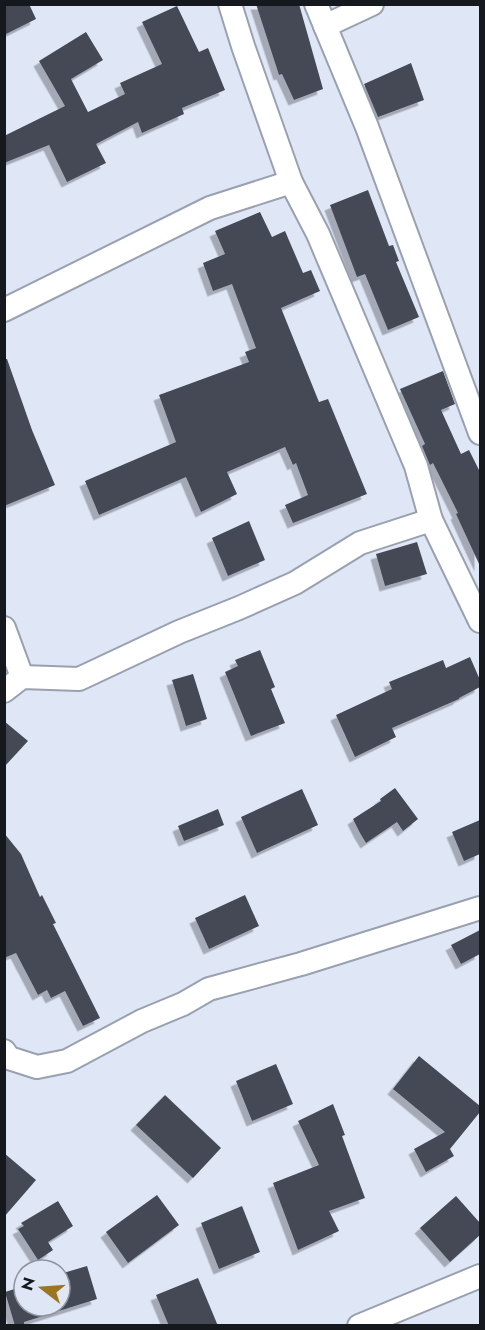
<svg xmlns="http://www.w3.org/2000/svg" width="485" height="1330" font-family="Jost,sans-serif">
<defs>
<filter id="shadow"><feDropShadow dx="-5.5" dy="5.5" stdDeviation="0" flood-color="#0004"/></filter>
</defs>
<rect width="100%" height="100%" fill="#dfe7f7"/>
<g fill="#444a57" filter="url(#shadow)">
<path d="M 4,4 L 29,4 L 36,19 L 4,35 Z"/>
<path d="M 256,4 L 299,4 L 323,89 L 294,100 L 282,74 L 279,75 Z"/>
<path d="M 177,6 L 199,52 L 208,48 L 225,90 L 182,108 L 184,114 L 142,133 L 138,122 L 96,144 L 106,163 L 67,182 L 49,145 L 4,163 L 4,136 L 65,106 L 39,61 L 86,32 L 103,60 L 71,79 L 88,112 L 125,94 L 120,83 L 162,64 L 142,22 Z"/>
<path d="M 411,63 L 424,100 L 378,117 L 364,84 Z"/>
<path d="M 368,190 L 389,246 L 393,245 L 399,261 L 396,262 L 419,317 L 388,330 L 365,274 L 357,277 L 330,205 Z"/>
<path d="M 260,212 L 272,237 L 285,231 L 303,273 L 311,270 L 320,291 L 281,308 L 319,402 L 328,399 L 367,494 L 293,523 L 285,505 L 308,495 L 296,463 L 293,465 L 285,447 L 227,472 L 237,494 L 201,512 L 186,477 L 99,515 L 85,481 L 176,442 L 159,395 L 249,362 L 245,352 L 256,348 L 232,284 L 213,291 L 203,263 L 225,254 L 215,231 Z"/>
<path d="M 4,359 L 7,359 L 32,430 L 55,485 L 4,506 Z"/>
<path d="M 443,371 L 455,404 L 441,410 L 461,454 L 469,450 L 480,472 L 480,566 L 456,514 L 458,513 L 433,463 L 430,465 L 422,446 L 425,444 L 400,389 Z"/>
<path d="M 249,521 L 265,560 L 228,576 L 212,538 Z"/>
<path d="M 417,542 L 427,574 L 385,586 L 376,554 Z"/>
<path d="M 260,650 L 275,687 L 271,689 L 285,723 L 251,736 L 225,672 L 238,666 L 235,660 Z"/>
<path d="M 470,657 L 480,680 L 480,687 L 459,698 L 459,699 L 392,728 L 396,737 L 355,757 L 336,715 L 392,689 L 389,682 L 443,660 L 446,668 Z"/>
<path d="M 193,674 L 207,719 L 186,726 L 172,680 Z"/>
<path d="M 4,721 L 28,741 L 4,767 Z"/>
<path d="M 395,788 L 418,819 L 403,831 L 397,822 L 366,843 L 360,833 L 353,819 L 381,801 L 380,799 Z"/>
<path d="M 302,789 L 318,825 L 257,853 L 241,817 Z"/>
<path d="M 218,809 L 224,825 L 184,841 L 178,826 Z"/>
<path d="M 480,820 L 480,854 L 464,861 L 452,832 Z"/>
<path d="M 4,833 L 21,854 L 40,897 L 42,895 L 56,923 L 53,924 L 100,1018 L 83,1026 L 65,991 L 51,998 L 47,990 L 38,995 L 16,953 L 4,958 Z"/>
<path d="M 245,895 L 259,926 L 209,949 L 195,918 Z"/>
<path d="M 480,930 L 480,954 L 461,964 L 451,945 Z"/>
<path d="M 419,1056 L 480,1106 L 480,1112 L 450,1149 L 454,1156 L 426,1172 L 414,1149 L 445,1132 L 393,1089 Z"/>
<path d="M 276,1064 L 293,1104 L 252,1121 L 236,1081 Z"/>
<path d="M 165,1095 L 221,1148 L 193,1178 L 136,1125 Z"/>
<path d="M 333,1104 L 345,1135 L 342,1136 L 365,1198 L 329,1211 L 339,1231 L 298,1250 L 273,1183 L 319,1165 L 298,1121 Z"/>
<path d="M 4,1153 L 36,1180 L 4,1217 Z"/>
<path d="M 157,1195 L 179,1225 L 128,1263 L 106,1232 Z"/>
<path d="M 456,1196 L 480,1223 L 480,1235 L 450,1262 L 420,1228 Z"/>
<path d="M 58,1201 L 73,1226 L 48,1242 L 53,1250 L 38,1260 L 18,1229 L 24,1226 L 21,1223 Z"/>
<path d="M 242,1206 L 260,1252 L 219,1269 L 201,1223 Z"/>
<path d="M 87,1266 L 97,1299 L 24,1322 L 24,1326 L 15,1326 L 5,1292 L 24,1286 L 24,1306 L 60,1306 L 60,1274 Z"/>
<path d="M 198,1278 L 218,1326 L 169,1326 L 156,1295 Z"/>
</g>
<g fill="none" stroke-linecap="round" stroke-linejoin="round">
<defs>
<g id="minor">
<path d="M 230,4 L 243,46 L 291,182 L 318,234 L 416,466 L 431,520 L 480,621"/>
<path d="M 316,4 L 367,127 L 480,433"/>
<path d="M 325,26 L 372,4"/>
<path d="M 4,310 L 210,208 L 291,182"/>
<path d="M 4,628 L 22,677"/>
<path d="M 4,691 L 22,677 L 79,679 L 179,632 L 239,608 L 295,583 L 360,543 L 431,520"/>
<path d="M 4,1051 L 9,1058 L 37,1067 L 67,1061 L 142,1021 L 183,1004 L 209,989 L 301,964 L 480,908"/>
<path d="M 359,1326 L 480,1276"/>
</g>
</defs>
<use href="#minor" stroke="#99a0af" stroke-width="26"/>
<use href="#minor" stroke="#fff" stroke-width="22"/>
</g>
<rect width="485" height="1330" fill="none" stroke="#15181d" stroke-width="12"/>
<g transform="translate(42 1288) rotate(287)"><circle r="28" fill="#dfe7f7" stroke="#8e94a0" stroke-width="1.5"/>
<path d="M0-4.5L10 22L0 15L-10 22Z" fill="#9a7621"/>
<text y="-9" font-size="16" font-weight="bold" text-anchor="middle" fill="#15181d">N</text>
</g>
</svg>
